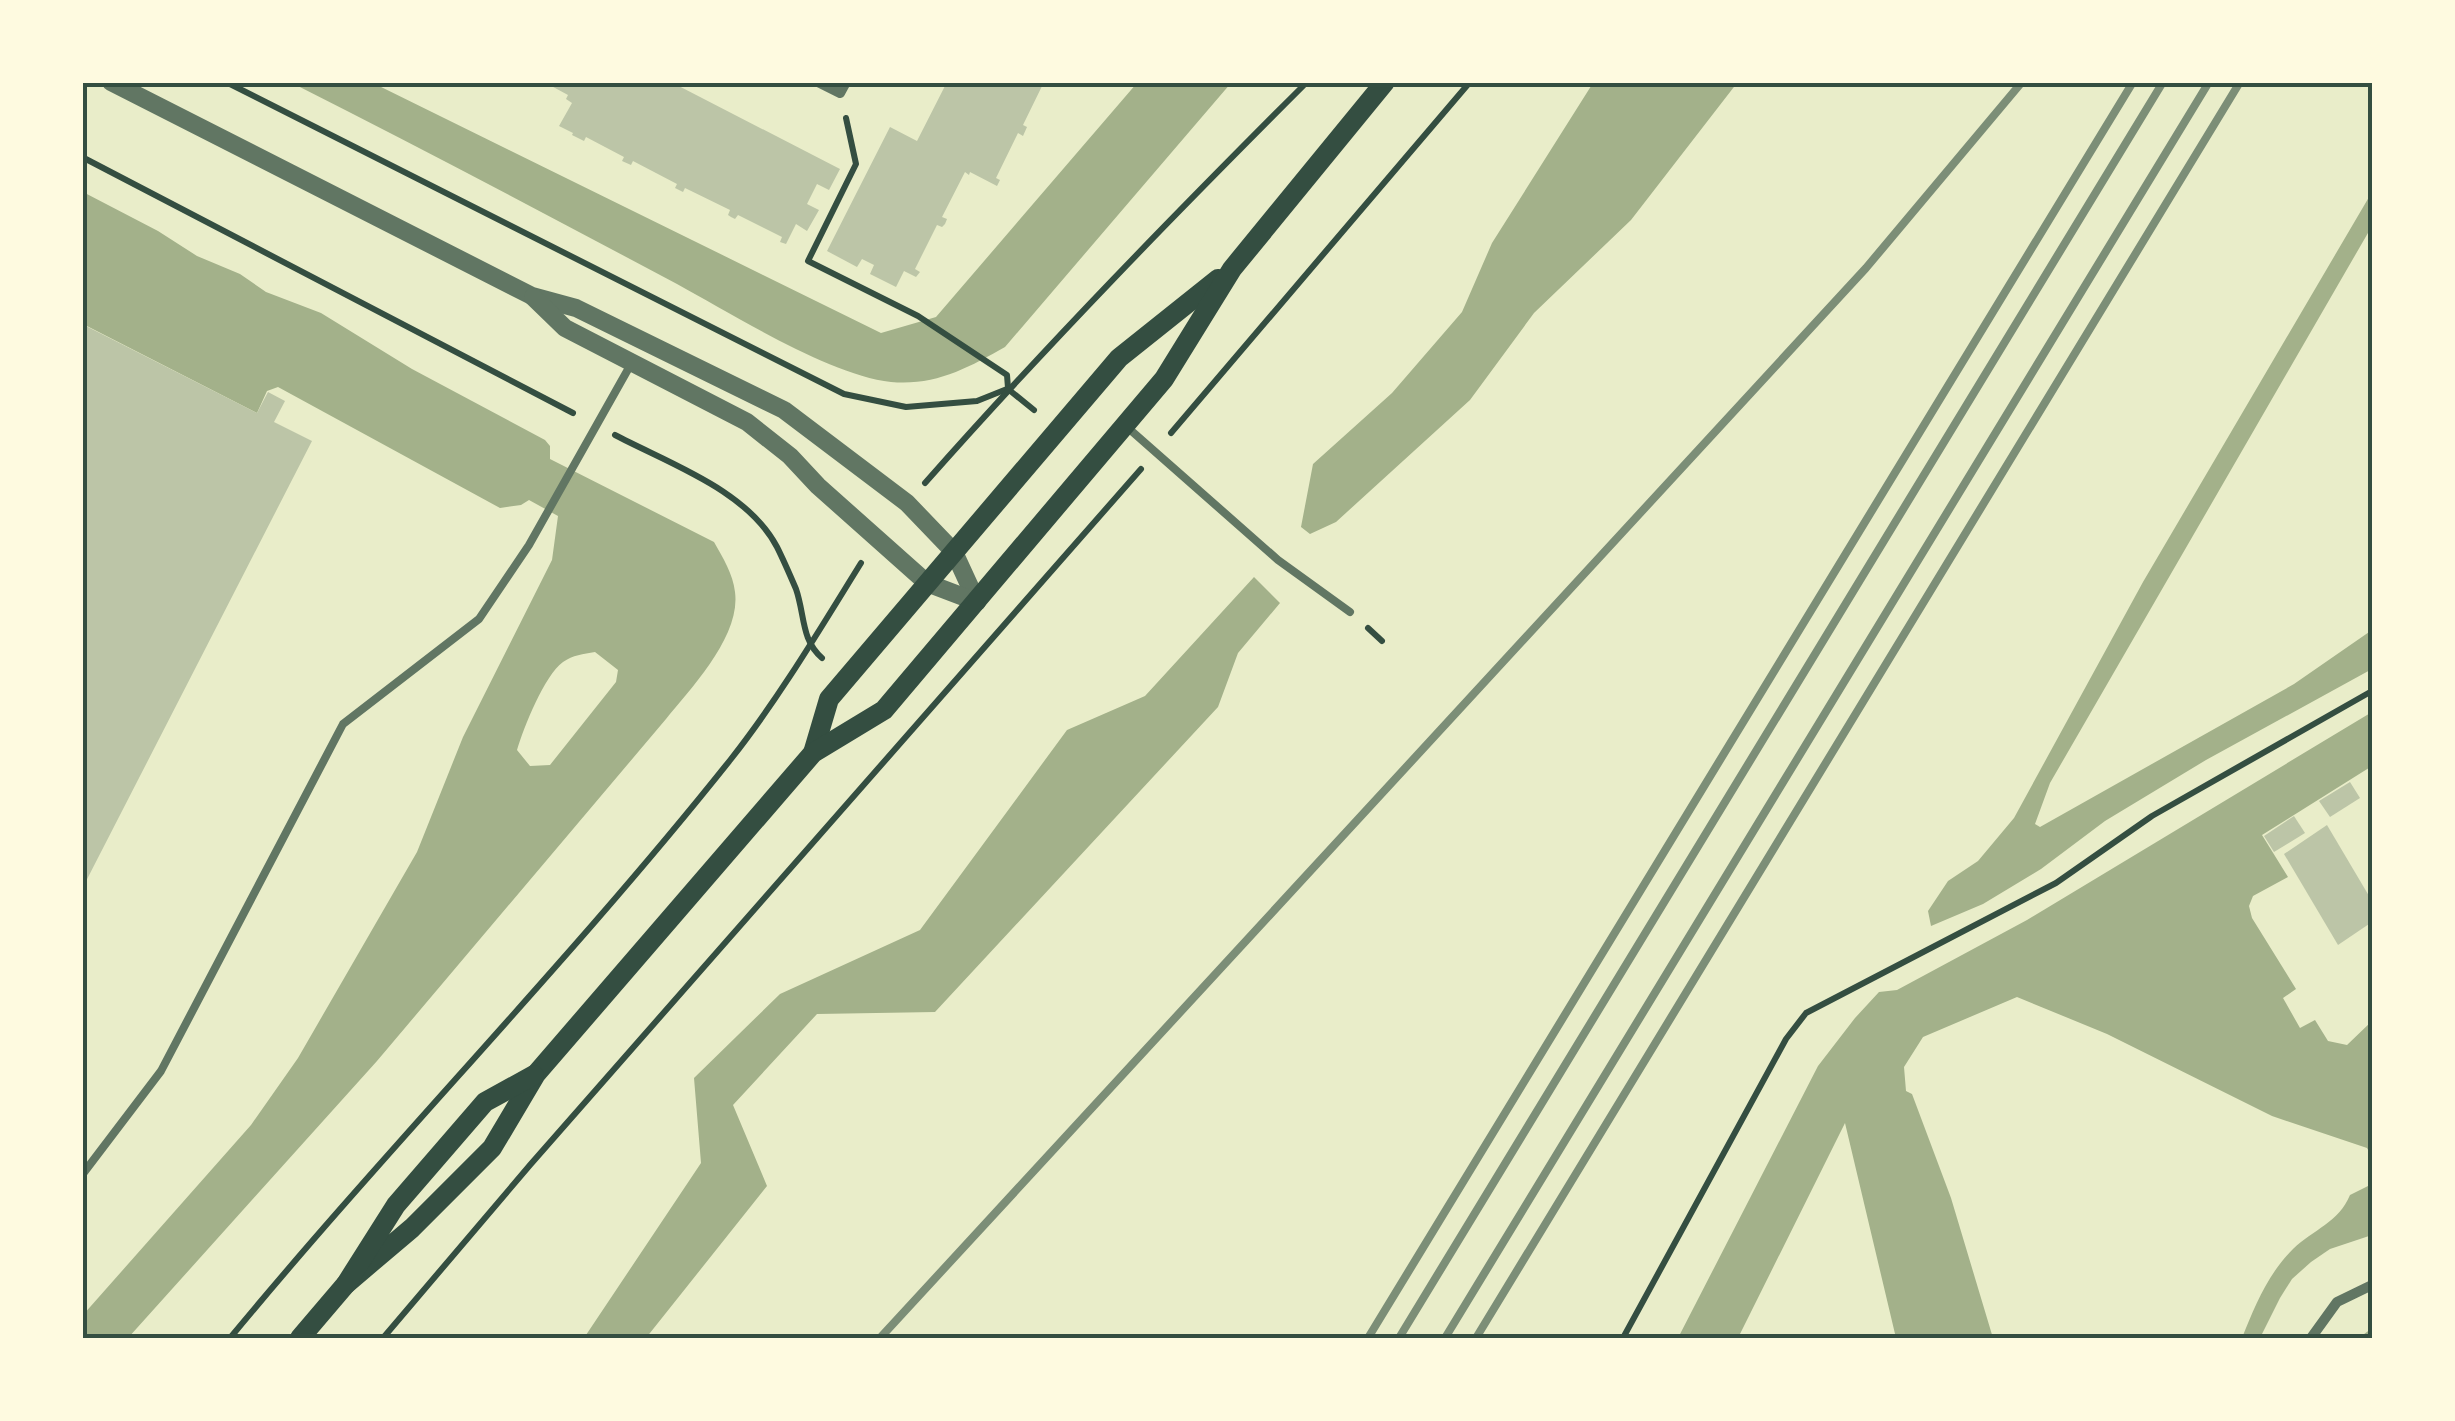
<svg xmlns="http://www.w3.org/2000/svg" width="2455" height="1421" font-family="'Golos Text',sans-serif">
<rect width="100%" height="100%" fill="#e9edc9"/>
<g fill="#a3b18a" fill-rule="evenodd">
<path d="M 292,83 L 373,83 L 881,333 L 936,317 L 1137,83 L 1231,83 L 1005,347 C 968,368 935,386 891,382 C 829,375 734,315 677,284 C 549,216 421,148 292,83 Z"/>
<path d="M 1593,83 L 1737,83 L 1631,220 L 1534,313 L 1470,400 L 1336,522 L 1310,534 L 1301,527 L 1313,464 L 1392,393 L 1462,312 L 1492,243 Z"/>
<path d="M 83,192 L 158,231 L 197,256 L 240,274 L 266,292 L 321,313 L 412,369 L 545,440 L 550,446 L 550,459 L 714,542 C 723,558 733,574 735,592 C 741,636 691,688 666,719 L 377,1061 L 128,1338 L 83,1338 L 83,1315 L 251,1125 L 298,1058 L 417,852 L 463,737 L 552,560 L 558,516 L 529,500 L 521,505 L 500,508 L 278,387 L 267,391 L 257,413 L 83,324 ZM 595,652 L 618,670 L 616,682 L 550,765 L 530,766 L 517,750 C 524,727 544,676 563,662 C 573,655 583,654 595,652 Z"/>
<path d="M 2372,192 L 2372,226 L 2050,783 L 2035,824 L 2040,827 L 2294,684 L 2372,630 L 2372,669 L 2206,760 L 2105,821 L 2041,869 L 1983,904 L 1931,926 L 1928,911 L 1948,881 L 1978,861 L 2014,818 L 2143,582 Z"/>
<path d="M 1254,577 L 1280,603 L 1238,653 L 1218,707 L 935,1012 L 817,1014 L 733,1105 L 767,1186 L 646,1338 L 584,1338 L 701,1163 L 694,1078 L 780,994 L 920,930 L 1067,730 L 1145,696 Z"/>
<path d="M 2372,712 L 2372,766 L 2262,835 L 2288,877 L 2253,896 L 2249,906 L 2252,918 L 2296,989 L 2283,998 L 2300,1028 L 2315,1020 L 2328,1041 L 2347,1045 L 2372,1021 L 2372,1157 L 2367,1148 L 2272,1116 L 2107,1034 L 2017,997 L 1923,1037 L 1904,1067 L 1906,1091 L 1912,1094 L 1951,1198 L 1993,1338 L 1896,1338 L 1845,1123 L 1738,1338 L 1678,1338 L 1818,1066 L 1855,1018 L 1879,992 L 1897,990 L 2027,920 Z"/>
<path d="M 2372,1184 L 2372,1338 L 2242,1338 C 2255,1306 2267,1275 2293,1249 C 2313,1230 2339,1222 2350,1195 Z"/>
</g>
<path fill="#e9edc9" d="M 2372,1235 L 2372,1328 L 2359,1338 L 2260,1338 L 2280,1298 L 2292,1279 L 2311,1262 L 2330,1249 Z"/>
<g fill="#bcc5a7">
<path d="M 544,82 L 671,82 L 840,169 L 829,190 L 817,184 L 807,204 L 819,210 L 807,231 L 796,224 L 786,244 L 780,242 L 782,237 L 738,215 L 735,219 L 731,217 L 728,215 L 730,210 L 685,188 L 683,192 L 675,188 L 677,184 L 633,161 L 631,165 L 622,161 L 624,157 L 586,137 L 584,141 L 572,135 L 573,133 L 559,126 L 572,103 L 566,99 L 568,95 Z"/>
<path d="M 947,82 L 1044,82 L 1023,125 L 1027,127 L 1023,136 L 1018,133 L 996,178 L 1000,180 L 997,186 L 970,172 L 969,175 L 965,172 L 942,217 L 947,219 L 945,224 L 942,227 L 937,225 L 915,269 L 920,272 L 916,277 L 904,271 L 896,287 L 870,274 L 874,265 L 862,259 L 857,267 L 827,251 L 890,127 L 917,141 Z"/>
<path d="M 82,324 L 257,413 L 268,392 L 285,401 L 274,422 L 312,441 L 82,889 Z"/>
<path d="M 2350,782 L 2360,798 L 2330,817 L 2319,801 Z"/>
<path d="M 2294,816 L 2305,833 L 2274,852 L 2264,836 Z"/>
<path d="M 2327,825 L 2372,901 L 2372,922 L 2338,945 L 2284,854 Z"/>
</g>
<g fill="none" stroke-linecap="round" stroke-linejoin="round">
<g stroke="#344e41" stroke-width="6">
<path d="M 226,82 L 844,394 L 906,407 L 977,401 L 1007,389"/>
<path d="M 846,118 L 856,164 L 808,261 L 918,316 L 1007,375 L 1008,388"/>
<path d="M 82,157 L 573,413"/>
<path d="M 1008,389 L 1034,410"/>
<path d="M 1171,433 L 1470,82"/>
<path d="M 615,435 C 670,464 747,490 777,547 C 784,561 790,575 796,589 C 805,615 801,640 822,658"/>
<path d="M 925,483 C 1047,345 1176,213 1307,82"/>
<path d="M 1368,628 L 1382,641"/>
<path d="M 230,1338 C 392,1142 572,959 731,759 C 779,698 820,629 861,563"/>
<path d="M 383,1338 L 530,1165 L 1141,469"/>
<path d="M 1623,1338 L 1786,1039 L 1806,1013 L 2056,883 L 2152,816 L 2372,691"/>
</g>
<g stroke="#617663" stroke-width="8">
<path d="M 1127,427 L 1278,560 L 1350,612"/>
<path d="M 82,1175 L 161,1071 L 343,724 L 479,619 L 529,545 L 631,364"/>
</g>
<g stroke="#617663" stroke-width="10">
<path d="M 818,82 L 840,93 L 846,82"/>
<path d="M 2311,1338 L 2337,1302 L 2372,1285"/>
</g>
<g stroke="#617663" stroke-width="18">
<path d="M 111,82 L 532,296 L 576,308 L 784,410 L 907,503 L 954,552 L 977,602"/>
<path d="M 533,297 L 565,328 L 747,422 L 790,456 L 818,486 L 927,583 L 977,602"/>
</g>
<g stroke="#344e41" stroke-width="20">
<path d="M 813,753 L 829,699 L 1119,358 L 1218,279"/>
<path d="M 346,1284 L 412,1228 L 492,1148 L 536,1074 L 813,753 L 884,710 L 1164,379 L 1232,269 L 1385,82"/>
<path d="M 300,1338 L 346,1284 L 396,1205 L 485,1102 L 534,1075"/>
</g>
<g stroke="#7c8e77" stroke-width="8">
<path d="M 880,1338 L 1866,268 L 2022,82"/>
<path d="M 1368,1338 L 2133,82"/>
<path d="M 1399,1338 L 2163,82"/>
<path d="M 1445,1338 L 2209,82"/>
<path d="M 1476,1338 L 2240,82"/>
</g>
</g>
<rect width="2455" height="1421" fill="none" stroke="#fefae0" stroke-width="170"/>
<rect x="85" y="85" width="2285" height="1251" fill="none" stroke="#344e41" stroke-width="4"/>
</svg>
